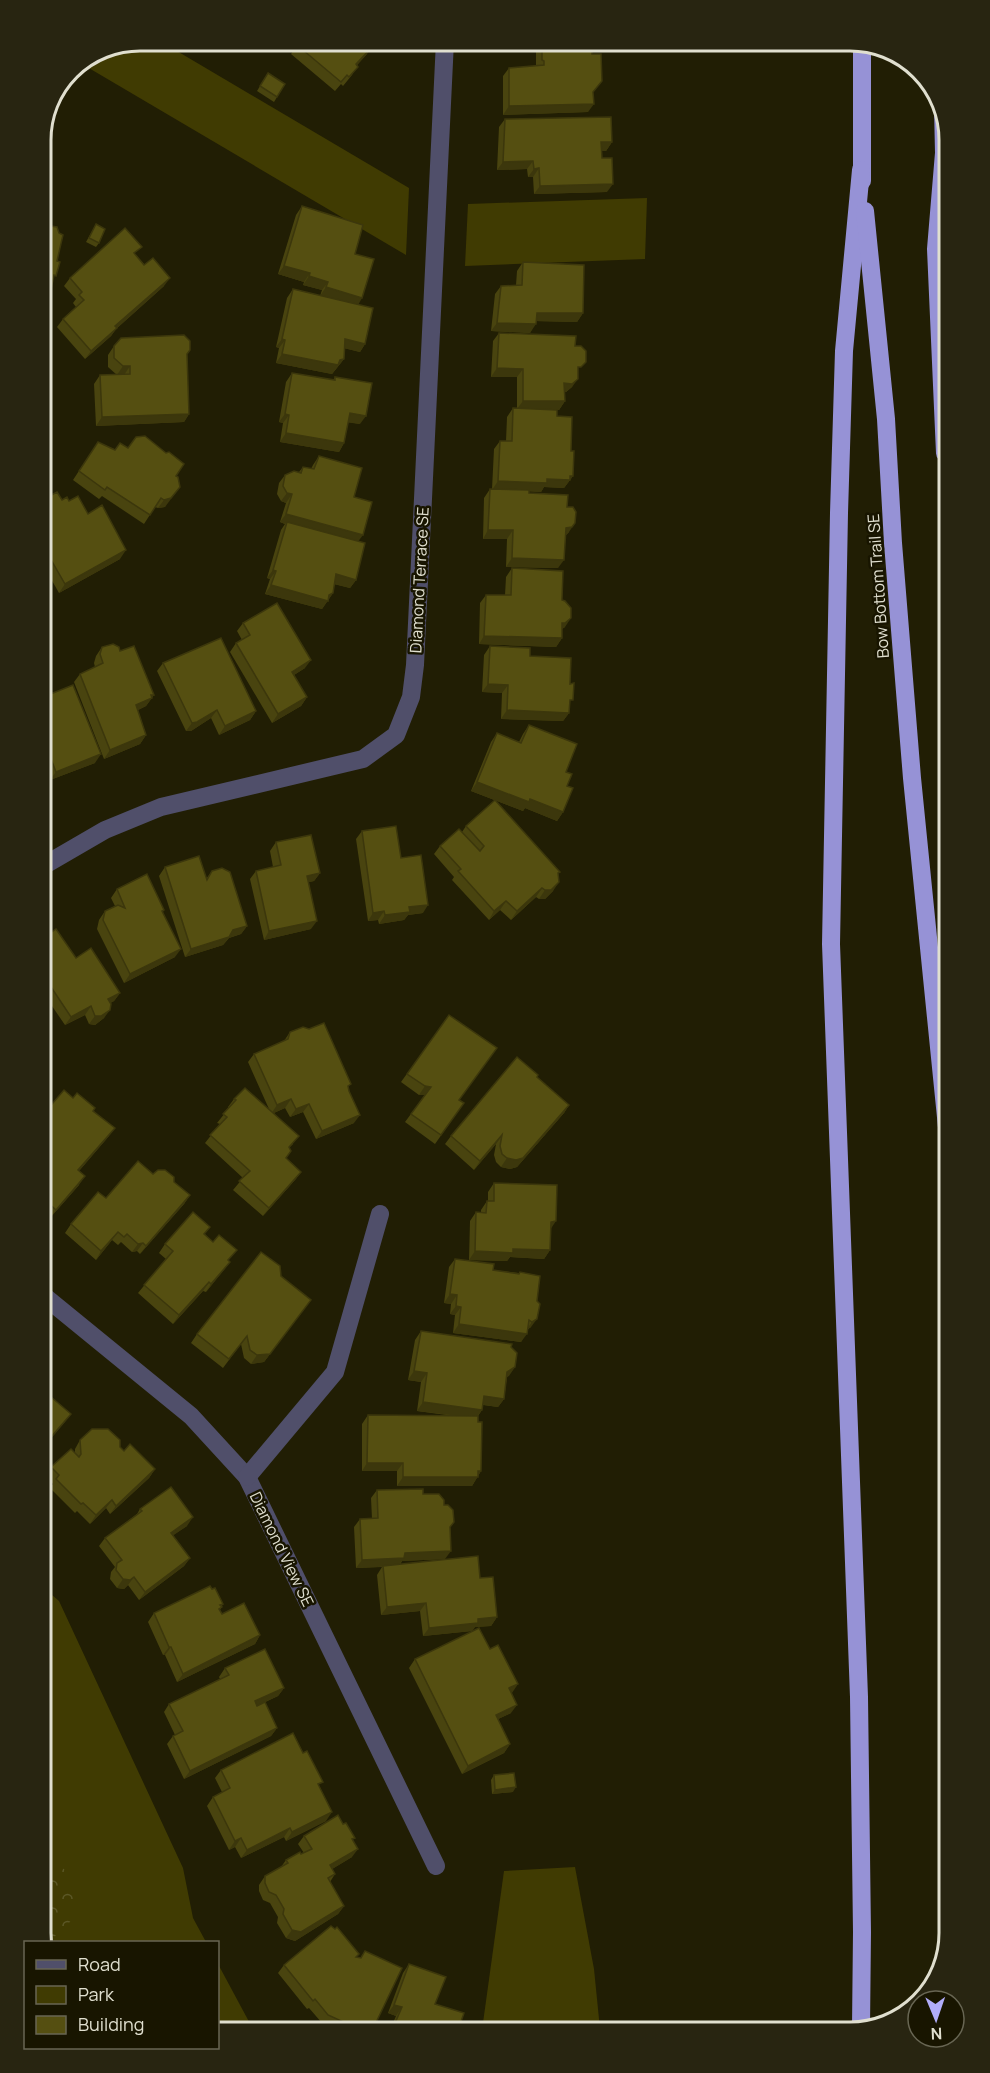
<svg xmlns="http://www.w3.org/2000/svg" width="990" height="2073" font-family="Manrope,sans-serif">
<defs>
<pattern id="forest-crowns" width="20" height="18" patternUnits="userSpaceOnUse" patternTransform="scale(1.5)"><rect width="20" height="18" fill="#403b02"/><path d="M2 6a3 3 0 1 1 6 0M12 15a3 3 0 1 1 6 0" fill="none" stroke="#5b5726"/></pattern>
</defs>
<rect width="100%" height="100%" fill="#211e04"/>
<g fill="#403b02">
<path d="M 140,41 L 160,41 L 409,188 L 406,255 L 82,64 Z"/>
<path d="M 647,198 L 645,259 L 465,266 L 468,204 Z"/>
<path d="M 45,1589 L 59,1601 L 183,1868 L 193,1918 L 206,1942 L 46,1942 Z"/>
<path d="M 575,1867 L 594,1969 L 600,2029 L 482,2030 L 504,1871 Z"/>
<path d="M 218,1964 L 254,2031 L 218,2032 Z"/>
</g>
<path fill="url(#forest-crowns)" d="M 46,1857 L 64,1869 L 79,1892 L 73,1919 L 49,1942 L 46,1942 Z"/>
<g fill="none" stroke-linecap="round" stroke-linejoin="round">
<g stroke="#504f6a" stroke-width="18">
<path d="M 43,866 L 105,830 L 161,807 L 363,759 L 396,735 L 411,697 L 415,665 L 445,41"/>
<path d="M 44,1296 L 191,1416 L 247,1477 L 436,1866"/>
<path d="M 247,1477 L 335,1372 L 380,1214"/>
</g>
<g stroke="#9692d6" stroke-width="18">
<path d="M 862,42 L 862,181"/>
<path d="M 943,106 L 944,153 L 936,249 L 945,453"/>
<path d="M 861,170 L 844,351 L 839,513 L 831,944 L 859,1697 L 862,1932 L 861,2027"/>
<path d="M 865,211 L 886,419 L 893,543 L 912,778 L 947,1127"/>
</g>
</g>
<g fill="#49440f">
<path d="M 300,41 L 367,54 L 357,65 L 352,75 L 343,86 L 341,84 L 335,91 L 291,54 Z"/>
<path d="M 543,41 L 593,93 L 588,112 L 503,115 L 503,76 L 509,68 L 536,66 L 536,51 Z"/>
<path d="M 268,73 L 285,84 L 274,102 L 257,91 Z"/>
<path d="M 505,119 L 612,142 L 606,151 L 602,151 L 602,158 L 607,192 L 534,194 L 533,177 L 528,177 L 527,169 L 497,170 L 499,127 Z"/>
<path d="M 302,206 L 355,254 L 358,304 L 365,344 L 360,352 L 344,348 L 344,359 L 332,374 L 276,363 L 279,348 L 276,347 L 287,298 L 293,289 L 320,296 L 322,290 L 303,285 L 304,282 L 278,274 L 296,215 Z"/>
<path d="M 96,224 L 99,243 L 96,247 L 86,242 Z"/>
<path d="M 136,255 L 164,286 L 116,329 L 111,336 L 85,359 L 57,327 L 63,319 L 76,307 L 73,303 L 76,299 L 64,286 L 70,278 Z"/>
<path d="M 523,262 L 583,313 L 577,322 L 536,321 L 530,333 L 491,331 L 495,294 L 501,286 L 516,285 L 517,271 Z"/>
<path d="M 499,333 L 575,346 L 578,373 L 572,387 L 566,392 L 564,392 L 565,401 L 559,410 L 537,409 L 557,416 L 571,451 L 573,476 L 564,488 L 544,487 L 541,492 L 529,491 L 529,493 L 567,507 L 569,532 L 566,535 L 558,568 L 506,567 L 507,539 L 483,539 L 484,498 L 490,489 L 492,489 L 494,449 L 500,441 L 506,441 L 507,417 L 513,408 L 517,408 L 517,377 L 491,377 L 493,341 Z"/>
<path d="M 114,346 L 187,354 L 189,414 L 184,422 L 96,426 L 94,384 L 100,375 L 117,375 L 108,367 L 108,355 Z"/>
<path d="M 292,373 L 333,380 L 335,377 L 360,424 L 348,422 L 344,443 L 339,452 L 280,442 L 283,423 L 279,422 L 286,382 Z"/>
<path d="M 98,442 L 176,476 L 165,507 L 158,508 L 155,507 L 144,524 L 102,496 L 99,499 L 73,480 Z"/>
<path d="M 319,456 L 354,497 L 358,541 L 356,580 L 350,588 L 334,584 L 333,593 L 322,609 L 265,594 L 270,579 L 267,578 L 281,530 L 285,524 L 280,522 L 286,503 L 281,501 L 277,494 L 279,483 L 285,475 L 299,472 L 303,467 L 311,469 L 313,465 Z"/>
<path d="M 42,500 L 69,501 L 88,514 L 120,559 L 59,593 L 42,563 Z"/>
<path d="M 512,568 L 562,600 L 565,627 L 562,629 L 562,638 L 556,647 L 479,644 L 480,603 L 486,595 L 505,595 L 506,577 Z"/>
<path d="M 243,623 L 305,668 L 294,675 L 307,697 L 301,706 L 272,723 L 230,652 L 236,643 L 242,640 L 237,631 Z"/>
<path d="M 490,646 L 530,656 L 569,705 L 569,713 L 563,721 L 501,719 L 502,693 L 482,692 L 484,655 Z"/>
<path d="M 102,647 L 120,651 L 154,695 L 146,706 L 138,710 L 146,735 L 140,744 L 104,759 L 74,682 L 80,674 L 95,667 L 94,663 L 96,656 Z"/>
<path d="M 163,663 L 256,711 L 250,720 L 219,735 L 211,718 L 191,731 L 186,731 L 157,671 Z"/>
<path d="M 42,695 L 95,763 L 50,780 L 45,767 L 42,768 Z"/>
<path d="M 529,725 L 566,772 L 567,786 L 563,812 L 557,821 L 525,808 L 523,811 L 471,791 L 491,742 L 497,733 L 519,742 L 523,734 Z"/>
<path d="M 466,826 L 558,875 L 553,891 L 545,899 L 539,899 L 536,897 L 511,920 L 500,910 L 489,920 L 452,880 L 454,877 L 434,854 L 440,846 L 462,832 Z"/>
<path d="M 362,831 L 401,858 L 423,913 L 408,915 L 404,920 L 379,924 L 378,920 L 368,921 L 356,839 Z"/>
<path d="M 276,842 L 320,873 L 314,881 L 309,882 L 311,929 L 264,940 L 250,879 L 256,871 L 273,867 L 270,851 Z"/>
<path d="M 165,867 L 206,879 L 212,871 L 247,926 L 241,934 L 229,938 L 223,945 L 185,957 L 159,876 Z"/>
<path d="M 117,889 L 164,910 L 163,912 L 175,957 L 124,983 L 97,929 L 99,920 L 105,911 L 115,906 L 111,898 Z"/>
<path d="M 43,938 L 76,958 L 120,993 L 114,1001 L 110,1003 L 104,1018 L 95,1025 L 89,1024 L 85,1015 L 65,1025 L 43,993 Z"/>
<path d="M 449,1015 L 460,1100 L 464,1103 L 435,1144 L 405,1122 L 425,1095 L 419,1095 L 401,1082 Z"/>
<path d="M 290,1032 L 349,1089 L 354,1123 L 316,1139 L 303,1112 L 290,1117 L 285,1108 L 274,1113 L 293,1144 L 289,1148 L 286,1158 L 301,1172 L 295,1180 L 263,1216 L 233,1190 L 243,1178 L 205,1143 L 220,1124 L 217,1123 L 229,1108 L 228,1107 L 234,1099 L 269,1109 L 248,1062 L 254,1054 L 284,1041 Z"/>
<path d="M 537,1077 L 569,1105 L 564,1113 L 517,1167 L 510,1169 L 501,1167 L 496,1162 L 494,1155 L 496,1144 L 474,1170 L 445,1144 L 451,1136 Z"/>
<path d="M 73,1098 L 94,1111 L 109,1136 L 79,1171 L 79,1185 L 50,1218 L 44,1213 L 43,1112 Z"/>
<path d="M 153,1174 L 174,1182 L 190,1195 L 184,1204 L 140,1254 L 137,1251 L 132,1252 L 121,1242 L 118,1245 L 112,1240 L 96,1260 L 65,1233 L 71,1224 L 106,1198 Z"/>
<path d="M 494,1183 L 551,1229 L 550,1250 L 544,1259 L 510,1257 L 507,1261 L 469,1260 L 470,1221 L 476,1212 L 481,1213 L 481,1210 L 487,1201 L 488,1201 L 488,1192 Z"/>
<path d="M 205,1234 L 230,1262 L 206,1292 L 203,1291 L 173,1324 L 138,1293 L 166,1259 L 159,1253 L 165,1244 Z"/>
<path d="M 455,1259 L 493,1270 L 519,1273 L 520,1272 L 540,1276 L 531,1327 L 527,1330 L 521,1342 L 453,1333 L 455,1315 L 450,1314 L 451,1304 L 444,1303 L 449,1267 Z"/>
<path d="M 281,1276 L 305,1308 L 264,1362 L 251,1364 L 244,1358 L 241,1344 L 223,1368 L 191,1343 L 197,1334 Z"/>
<path d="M 421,1331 L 511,1347 L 515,1367 L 507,1377 L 504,1399 L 498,1407 L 483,1405 L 482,1410 L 478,1416 L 481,1471 L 472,1486 L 397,1486 L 397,1471 L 362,1471 L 362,1424 L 368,1415 L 454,1416 L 417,1411 L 421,1382 L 408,1380 L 415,1340 Z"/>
<path d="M 80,1440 L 120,1447 L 124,1451 L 155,1469 L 149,1478 L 110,1514 L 106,1508 L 90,1524 L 77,1511 L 75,1513 L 50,1488 L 53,1484 L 45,1475 L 51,1467 L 75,1453 L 75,1449 Z"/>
<path d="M 377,1490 L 423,1494 L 444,1505 L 450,1527 L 445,1559 L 402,1561 L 400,1565 L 480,1578 L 497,1617 L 491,1626 L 475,1627 L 472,1631 L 423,1636 L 420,1611 L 381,1615 L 377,1575 L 382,1567 L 356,1568 L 354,1527 L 360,1519 L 372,1519 L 371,1498 Z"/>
<path d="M 140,1509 L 187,1526 L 173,1535 L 190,1558 L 184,1566 L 139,1600 L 128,1585 L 124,1589 L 117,1588 L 110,1579 L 111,1572 L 115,1567 L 99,1546 L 105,1538 L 137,1514 Z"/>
<path d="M 223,1604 L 220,1610 L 222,1614 L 260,1635 L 255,1644 L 177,1682 L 165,1655 L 163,1655 L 148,1622 L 154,1613 Z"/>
<path d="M 415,1659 L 511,1693 L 511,1713 L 498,1719 L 510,1744 L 504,1753 L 462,1774 L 409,1668 Z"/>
<path d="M 225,1668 L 284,1688 L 278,1696 L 257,1706 L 277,1728 L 271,1736 L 184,1779 L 167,1744 L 173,1736 L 175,1735 L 164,1712 L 169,1704 L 220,1679 L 219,1677 Z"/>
<path d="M 221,1770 L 319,1786 L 326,1821 L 286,1841 L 284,1837 L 241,1858 L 235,1847 L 229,1850 L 207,1806 L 213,1797 L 222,1792 L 215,1778 Z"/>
<path d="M 494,1775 L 513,1792 L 492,1794 L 491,1780 Z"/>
<path d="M 304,1836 L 353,1840 L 352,1857 L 332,1869 L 335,1874 L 330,1882 L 344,1906 L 338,1914 L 295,1941 L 286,1938 L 277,1923 L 278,1917 L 270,1903 L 263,1900 L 259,1891 L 259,1885 L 265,1876 L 281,1867 L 286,1860 L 304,1853 L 298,1844 Z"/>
<path d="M 365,1951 L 372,2031 L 338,2031 L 322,2023 L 309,2008 L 307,2009 L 278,1973 L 284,1965 L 357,1957 L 360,1958 Z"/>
<path d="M 409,1964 L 435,2004 L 458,2030 L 390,2030 L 396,2016 L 388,2013 L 403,1973 Z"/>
</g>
<g fill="#3c370c">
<path d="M 373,46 L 367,54 L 350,73 L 356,64 Z"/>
<path d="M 64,95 L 58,103 L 53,106 L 56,100 Z"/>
<path d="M 594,104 L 588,112 L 503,115 L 509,106 Z"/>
<path d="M 601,142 L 612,142 L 606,151 L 595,151 Z"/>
<path d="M 533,161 L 527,169 L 497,170 L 503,162 Z"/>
<path d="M 539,168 L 533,177 L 528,177 L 534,169 Z"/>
<path d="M 613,184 L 607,192 L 534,194 L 540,186 Z"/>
<path d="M 284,266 L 310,273 L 304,282 L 278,274 Z"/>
<path d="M 309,276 L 328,282 L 322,290 L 303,285 Z"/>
<path d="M 170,278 L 164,286 L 116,329 L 111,336 L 85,359 L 91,351 L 115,326 Z"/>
<path d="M 326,287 L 362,298 L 357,307 L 320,296 Z"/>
<path d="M 537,313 L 583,313 L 577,322 L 531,321 Z"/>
<path d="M 497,323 L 536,324 L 530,333 L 491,331 Z"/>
<path d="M 282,339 L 285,340 L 279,348 L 276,347 Z"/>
<path d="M 345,339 L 365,344 L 360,352 L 339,347 Z"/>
<path d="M 282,354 L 340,360 L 344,359 L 332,374 L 276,363 Z"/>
<path d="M 123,366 L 130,366 L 124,375 L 117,375 Z"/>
<path d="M 497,368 L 523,369 L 517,377 L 491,377 Z"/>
<path d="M 578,379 L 572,387 L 566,392 L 558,391 L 564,383 Z"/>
<path d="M 523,401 L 565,401 L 559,410 L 517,409 Z"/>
<path d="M 350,413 L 366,416 L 360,424 L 344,422 Z"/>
<path d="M 189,414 L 184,422 L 96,426 L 102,417 Z"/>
<path d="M 285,414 L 289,415 L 283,423 L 279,422 Z"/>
<path d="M 286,433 L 344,443 L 339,452 L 280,442 Z"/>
<path d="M 573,476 L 564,488 L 544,487 L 541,492 L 492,490 L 498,481 L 547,479 Z"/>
<path d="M 180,487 L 165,507 L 158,508 L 164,500 Z"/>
<path d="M 287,493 L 292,494 L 286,503 L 281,501 Z"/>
<path d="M 286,514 L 363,535 L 357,543 L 287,522 L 285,524 L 280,522 Z"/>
<path d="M 575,523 L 569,532 L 566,535 L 566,528 Z"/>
<path d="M 488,530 L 513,530 L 507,539 L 483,539 Z"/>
<path d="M 126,550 L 120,559 L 59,593 L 65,584 Z"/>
<path d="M 512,558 L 564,560 L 558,568 L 506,567 Z"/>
<path d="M 273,570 L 276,571 L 270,579 L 267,578 Z"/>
<path d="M 336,574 L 356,580 L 350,588 L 330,583 Z"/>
<path d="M 271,585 L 329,595 L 333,593 L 322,609 L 265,594 Z"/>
<path d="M 571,618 L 565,627 L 559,631 L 562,623 Z"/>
<path d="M 484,636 L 562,638 L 556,647 L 479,644 Z"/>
<path d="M 311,660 L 305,668 L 286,680 L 292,672 Z"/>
<path d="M 488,684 L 508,685 L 502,693 L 482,692 Z"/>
<path d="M 151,695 L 154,695 L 146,706 L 130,714 L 136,705 Z"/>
<path d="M 307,697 L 301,706 L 272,723 L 278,714 Z"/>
<path d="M 217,710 L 211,718 L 191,731 L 186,731 L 192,723 Z"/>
<path d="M 507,710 L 569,713 L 563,721 L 501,719 Z"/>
<path d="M 256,711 L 250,720 L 219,735 L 225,726 Z"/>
<path d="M 146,735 L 140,744 L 104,759 L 110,750 Z"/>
<path d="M 101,754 L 95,763 L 50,780 L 56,772 Z"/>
<path d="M 51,759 L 45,767 L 42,768 L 42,762 Z"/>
<path d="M 477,782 L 530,799 L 563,812 L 557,821 L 525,808 L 523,811 L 471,791 Z"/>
<path d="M 320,873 L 314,881 L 301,884 L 307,876 Z"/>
<path d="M 559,882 L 553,891 L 545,899 L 539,899 L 545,890 Z"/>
<path d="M 542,888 L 536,897 L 511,920 L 517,911 Z"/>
<path d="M 506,901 L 500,910 L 489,920 L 494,911 Z"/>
<path d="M 428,905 L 423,913 L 408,915 L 404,920 L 379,924 L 385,915 L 409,907 Z"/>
<path d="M 384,911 L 378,920 L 368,921 L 373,913 Z"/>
<path d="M 317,921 L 311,929 L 264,940 L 269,931 Z"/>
<path d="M 247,926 L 241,934 L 229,938 L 223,945 L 185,957 L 191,949 L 233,930 Z"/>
<path d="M 181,949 L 175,957 L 124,983 L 130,974 Z"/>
<path d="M 120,993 L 114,1001 L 102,1008 L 108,999 Z"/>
<path d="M 91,1006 L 85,1015 L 65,1025 L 71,1017 Z"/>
<path d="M 110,1010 L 104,1018 L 95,1025 L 89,1024 L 95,1016 Z"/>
<path d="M 425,1086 L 431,1087 L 425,1095 L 419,1095 Z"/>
<path d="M 291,1099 L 285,1108 L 271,1114 L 277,1105 Z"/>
<path d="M 309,1104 L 303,1112 L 290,1117 L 296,1109 Z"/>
<path d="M 569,1105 L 564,1113 L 517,1167 L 510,1169 L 501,1167 L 507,1158 Z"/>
<path d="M 360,1115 L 354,1123 L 316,1139 L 322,1131 Z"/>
<path d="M 115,1128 L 109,1136 L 72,1179 L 78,1170 Z"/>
<path d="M 502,1135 L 496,1144 L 474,1170 L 480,1161 Z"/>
<path d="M 301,1172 L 295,1180 L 263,1216 L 269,1208 Z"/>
<path d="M 85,1176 L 79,1185 L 50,1218 L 56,1210 Z"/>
<path d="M 190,1195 L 184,1204 L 140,1254 L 146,1246 Z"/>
<path d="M 556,1221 L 550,1230 L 551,1222 Z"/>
<path d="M 118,1232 L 112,1240 L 96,1260 L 101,1251 Z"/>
<path d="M 143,1243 L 137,1251 L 132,1252 L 138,1244 Z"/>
<path d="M 513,1249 L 550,1250 L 544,1259 L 510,1257 L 507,1261 L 469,1260 L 475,1251 Z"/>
<path d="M 230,1262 L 224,1270 L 206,1292 L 211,1284 Z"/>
<path d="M 209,1282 L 203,1291 L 173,1324 L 179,1315 Z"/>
<path d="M 450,1294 L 457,1295 L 451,1304 L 444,1303 Z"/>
<path d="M 456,1306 L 461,1307 L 455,1315 L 450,1314 Z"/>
<path d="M 305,1308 L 264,1362 L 251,1364 L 257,1355 Z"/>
<path d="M 537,1319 L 531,1327 L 526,1330 L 532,1322 Z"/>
<path d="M 459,1324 L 527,1334 L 521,1342 L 453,1333 Z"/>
<path d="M 515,1367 L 509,1376 L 501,1380 L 507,1372 Z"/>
<path d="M 414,1371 L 427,1373 L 421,1382 L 408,1380 Z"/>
<path d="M 484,1396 L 504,1399 L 498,1407 L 478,1404 Z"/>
<path d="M 423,1402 L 482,1410 L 476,1418 L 417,1411 Z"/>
<path d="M 71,1414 L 65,1422 L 44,1447 L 44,1445 Z"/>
<path d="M 367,1463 L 403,1463 L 397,1471 L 362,1471 Z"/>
<path d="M 155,1469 L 149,1478 L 110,1514 L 116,1506 Z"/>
<path d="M 478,1471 L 481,1471 L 472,1486 L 397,1486 L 403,1477 Z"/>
<path d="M 112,1500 L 106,1508 L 90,1524 L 96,1515 Z"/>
<path d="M 193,1517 L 187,1526 L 165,1541 L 171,1533 Z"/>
<path d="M 451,1551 L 445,1559 L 402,1561 L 398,1566 L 356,1568 L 362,1560 L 405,1553 Z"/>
<path d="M 190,1558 L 184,1566 L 139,1600 L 145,1592 Z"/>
<path d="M 134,1577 L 128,1585 L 124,1589 L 117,1588 L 123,1579 Z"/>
<path d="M 426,1603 L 420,1611 L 381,1615 L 387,1607 Z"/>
<path d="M 497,1617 L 491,1626 L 475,1627 L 472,1631 L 423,1636 L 429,1628 L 478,1619 Z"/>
<path d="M 260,1635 L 255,1644 L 177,1682 L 183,1674 Z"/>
<path d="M 169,1647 L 171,1647 L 165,1655 L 163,1655 Z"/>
<path d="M 518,1684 L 512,1693 L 509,1688 Z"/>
<path d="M 284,1688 L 278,1696 L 249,1709 L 255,1701 Z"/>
<path d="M 517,1705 L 511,1713 L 490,1723 L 496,1715 Z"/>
<path d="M 277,1728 L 271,1736 L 184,1779 L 190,1771 Z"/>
<path d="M 510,1744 L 504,1753 L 462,1774 L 468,1766 Z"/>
<path d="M 516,1787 L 513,1792 L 492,1794 L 495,1790 Z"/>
<path d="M 332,1812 L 326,1821 L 286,1841 L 292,1832 Z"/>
<path d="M 290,1828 L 284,1837 L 241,1858 L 247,1850 Z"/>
<path d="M 241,1838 L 235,1847 L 229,1850 L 235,1841 Z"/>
<path d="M 358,1849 L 352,1857 L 324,1874 L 330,1865 Z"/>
<path d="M 344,1906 L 338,1914 L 295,1941 L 286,1938 L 292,1930 Z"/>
<path d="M 394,2005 L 402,2007 L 396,2016 L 388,2013 Z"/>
</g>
<g fill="#554f11" stroke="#3c370c" stroke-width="1.5">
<path d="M 300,41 L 372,41 L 373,46 L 356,64 L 358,67 L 349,77 L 347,75 L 341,82 L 297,45 Z"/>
<path d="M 543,41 L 591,41 L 592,54 L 601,54 L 602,81 L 593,92 L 594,104 L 509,106 L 509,68 L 544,65 L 544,61 L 542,60 L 542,42 Z"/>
<path d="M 268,73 L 285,84 L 277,97 L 260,86 Z"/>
<path d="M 61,90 L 64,95 L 56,100 Z"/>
<path d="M 611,117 L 612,142 L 601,142 L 602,158 L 612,158 L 613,184 L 540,186 L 539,168 L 534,169 L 533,161 L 503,162 L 505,119 Z"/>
<path d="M 302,206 L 363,225 L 355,254 L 374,259 L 362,298 L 326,287 L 328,282 L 309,276 L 310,273 L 284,266 Z"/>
<path d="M 96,224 L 105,229 L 99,243 L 89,238 Z"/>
<path d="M 44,225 L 57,227 L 59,233 L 63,235 L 57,261 L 60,262 L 56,276 L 54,275 L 44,322 L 41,321 L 41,226 Z"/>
<path d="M 125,228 L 142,247 L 134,253 L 144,265 L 153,258 L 170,278 L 115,326 L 117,328 L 91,351 L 63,319 L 84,300 L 79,295 L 82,292 L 70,278 Z"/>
<path d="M 523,262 L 584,265 L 583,313 L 537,313 L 536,324 L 497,323 L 501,286 L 522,285 Z"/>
<path d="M 293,289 L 373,308 L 365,344 L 345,339 L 344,359 L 340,360 L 338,365 L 282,354 L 285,340 L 282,339 Z"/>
<path d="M 499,333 L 576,336 L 575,346 L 581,346 L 586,351 L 586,362 L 581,367 L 578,367 L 578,379 L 572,384 L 564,383 L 565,401 L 523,401 L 523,369 L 497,368 Z"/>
<path d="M 184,335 L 190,341 L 190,350 L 187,354 L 189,414 L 102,417 L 100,375 L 130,374 L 130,366 L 123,366 L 114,358 L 114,346 L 121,338 Z"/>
<path d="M 292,373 L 335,380 L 335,377 L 372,383 L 366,416 L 350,413 L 344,443 L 286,433 L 289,415 L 285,414 Z"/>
<path d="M 513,408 L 557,410 L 557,416 L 572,417 L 571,451 L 574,451 L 573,476 L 570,476 L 570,480 L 547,479 L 547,483 L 498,481 L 500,441 L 512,441 Z"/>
<path d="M 145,436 L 166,453 L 169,452 L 184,464 L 176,476 L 178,477 L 180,487 L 171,498 L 164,500 L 161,498 L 150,515 L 107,487 L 105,490 L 79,471 L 98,442 L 115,450 L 120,443 L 128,448 L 136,437 Z"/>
<path d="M 319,456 L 362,468 L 354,497 L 372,502 L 363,535 L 286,514 L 292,494 L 287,493 L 283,486 L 285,475 L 294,471 L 301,473 L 303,467 L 314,469 Z"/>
<path d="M 490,489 L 529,490 L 529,493 L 568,495 L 567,507 L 573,507 L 576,512 L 575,523 L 572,527 L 566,528 L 564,560 L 512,558 L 513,530 L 488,530 Z"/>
<path d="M 57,492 L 62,500 L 67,497 L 69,501 L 78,496 L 88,514 L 102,505 L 126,550 L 65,584 L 42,544 L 42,500 Z"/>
<path d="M 287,522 L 365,543 L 356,580 L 336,574 L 333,593 L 329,595 L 328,601 L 271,585 L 276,571 L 273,570 Z"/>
<path d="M 512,568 L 563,571 L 562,600 L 565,601 L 571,608 L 571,618 L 565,623 L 562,623 L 562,638 L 484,636 L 486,595 L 511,595 Z"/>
<path d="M 277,603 L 311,660 L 292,672 L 307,697 L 278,714 L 236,643 L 250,635 L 243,623 Z"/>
<path d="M 221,638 L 256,711 L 225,726 L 217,710 L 197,722 L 192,723 L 163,663 Z"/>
<path d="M 113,644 L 119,647 L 120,651 L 134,646 L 154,695 L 151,695 L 152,698 L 136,705 L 146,735 L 110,750 L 80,674 L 103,663 L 100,654 L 102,647 Z"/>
<path d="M 490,646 L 530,648 L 530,656 L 571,658 L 570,684 L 574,683 L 573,700 L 570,700 L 569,713 L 507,710 L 508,685 L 488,684 Z"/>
<path d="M 73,685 L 101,754 L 56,772 L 51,759 L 42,762 L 42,695 L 43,697 Z"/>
<path d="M 529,725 L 577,744 L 566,772 L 572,774 L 567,786 L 573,788 L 563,812 L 530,799 L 529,802 L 477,782 L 497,733 L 521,743 Z"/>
<path d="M 495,800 L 560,872 L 558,873 L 559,882 L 551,890 L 545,890 L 542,888 L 517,911 L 506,901 L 494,911 L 458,871 L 461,869 L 440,846 L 459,829 L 480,851 L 484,846 L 466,826 Z"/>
<path d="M 396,826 L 401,858 L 421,855 L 428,905 L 409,907 L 410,912 L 385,915 L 384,911 L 373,913 L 362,831 Z"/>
<path d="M 311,835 L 320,873 L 307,876 L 317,921 L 269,931 L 256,871 L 281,865 L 276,842 Z"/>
<path d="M 199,856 L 207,880 L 212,871 L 222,868 L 230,872 L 247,926 L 233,930 L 229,937 L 191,949 L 165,867 Z"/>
<path d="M 147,874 L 164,910 L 162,911 L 181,949 L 130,974 L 103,920 L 105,911 L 118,905 L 125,908 L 117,889 Z"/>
<path d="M 56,929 L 76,958 L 91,948 L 120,993 L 108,999 L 111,1004 L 110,1010 L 101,1016 L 95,1016 L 91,1006 L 71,1017 L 43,975 L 43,938 Z"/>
<path d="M 449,1015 L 497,1048 L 459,1100 L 464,1103 L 441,1135 L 411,1114 L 431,1087 L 425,1086 L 407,1074 Z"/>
<path d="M 324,1023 L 351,1084 L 348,1086 L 349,1091 L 360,1115 L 322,1131 L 309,1104 L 296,1109 L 291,1099 L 277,1105 L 254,1054 L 288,1039 L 290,1032 L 303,1027 L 309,1029 Z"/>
<path d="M 517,1057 L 538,1075 L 537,1077 L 569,1105 L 523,1158 L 516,1160 L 507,1158 L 502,1154 L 500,1146 L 502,1135 L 480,1161 L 451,1136 Z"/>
<path d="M 245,1088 L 299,1136 L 289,1147 L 291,1151 L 286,1158 L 301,1172 L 269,1208 L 239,1181 L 250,1171 L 210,1135 L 227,1117 L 223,1114 L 236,1100 L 234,1099 Z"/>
<path d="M 64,1090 L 73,1098 L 77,1093 L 95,1108 L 93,1111 L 115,1128 L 78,1170 L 85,1176 L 56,1210 L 44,1199 L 43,1112 L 46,1108 L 47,1110 Z"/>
<path d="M 138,1161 L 153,1174 L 158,1170 L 165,1170 L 174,1177 L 174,1182 L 190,1195 L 146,1246 L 143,1243 L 138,1244 L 127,1234 L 124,1237 L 118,1232 L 101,1251 L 71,1224 L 98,1192 L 106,1198 Z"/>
<path d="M 494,1183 L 557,1185 L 556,1221 L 551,1222 L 550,1250 L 513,1249 L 513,1253 L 475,1251 L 476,1212 L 486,1213 L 487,1201 L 494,1201 Z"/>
<path d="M 193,1212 L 210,1227 L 204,1234 L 213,1242 L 219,1235 L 237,1250 L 228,1260 L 230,1262 L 211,1284 L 209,1282 L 179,1315 L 144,1285 L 173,1251 L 165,1244 Z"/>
<path d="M 261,1252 L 280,1266 L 281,1276 L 311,1300 L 270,1354 L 257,1355 L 250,1350 L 247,1336 L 229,1359 L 197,1334 Z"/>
<path d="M 455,1259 L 494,1264 L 493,1270 L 519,1274 L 520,1272 L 540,1276 L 537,1301 L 540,1304 L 537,1319 L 532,1322 L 529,1320 L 527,1334 L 459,1324 L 461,1307 L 456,1306 L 457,1295 L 450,1294 Z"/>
<path d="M 421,1331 L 512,1344 L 511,1347 L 517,1353 L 515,1367 L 507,1372 L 504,1399 L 484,1396 L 482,1410 L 423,1402 L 427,1373 L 414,1371 Z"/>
<path d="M 44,1375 L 50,1380 L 44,1386 Z"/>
<path d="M 44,1391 L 71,1414 L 44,1445 Z"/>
<path d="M 368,1415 L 478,1416 L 478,1422 L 482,1422 L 481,1471 L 478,1471 L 478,1477 L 403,1477 L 403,1463 L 367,1463 Z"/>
<path d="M 92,1429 L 108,1429 L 120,1440 L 120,1447 L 124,1451 L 130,1444 L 155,1469 L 116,1506 L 112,1500 L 96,1515 L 83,1503 L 81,1504 L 56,1479 L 59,1475 L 51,1467 L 71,1449 L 79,1457 L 81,1454 L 80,1440 Z"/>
<path d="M 171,1487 L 193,1517 L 171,1533 L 190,1558 L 145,1592 L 134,1577 L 130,1580 L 123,1579 L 116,1570 L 117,1563 L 122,1560 L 105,1538 L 142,1511 L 140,1509 Z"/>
<path d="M 423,1489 L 423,1494 L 439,1494 L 444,1500 L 444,1505 L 448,1505 L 453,1510 L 454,1522 L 450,1527 L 451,1551 L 405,1553 L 404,1558 L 362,1560 L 360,1519 L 378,1518 L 377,1490 Z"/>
<path d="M 478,1556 L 480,1578 L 493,1577 L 497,1617 L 478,1619 L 478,1623 L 429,1628 L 426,1603 L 387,1607 L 383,1566 Z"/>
<path d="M 210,1586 L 212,1589 L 215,1588 L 223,1604 L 220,1605 L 222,1607 L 219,1609 L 222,1614 L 244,1603 L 260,1635 L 183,1674 L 171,1647 L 169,1647 L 154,1613 Z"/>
<path d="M 479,1628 L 490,1649 L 498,1645 L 518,1684 L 509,1688 L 517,1705 L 496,1715 L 510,1744 L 468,1766 L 415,1659 Z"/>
<path d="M 265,1649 L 284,1688 L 255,1701 L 257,1706 L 265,1702 L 277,1728 L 190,1771 L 173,1736 L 183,1731 L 169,1704 L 229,1675 L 225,1668 Z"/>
<path d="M 293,1733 L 303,1753 L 307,1751 L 323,1782 L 318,1784 L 332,1812 L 292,1832 L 290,1828 L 247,1850 L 241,1838 L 235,1841 L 213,1797 L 230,1788 L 221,1770 Z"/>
<path d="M 514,1773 L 516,1787 L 495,1790 L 494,1775 Z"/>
<path d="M 338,1815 L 343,1824 L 346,1823 L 355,1838 L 352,1839 L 358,1849 L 330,1865 L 335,1874 L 328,1878 L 344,1906 L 301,1932 L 292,1930 L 283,1914 L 284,1909 L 276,1895 L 269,1892 L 265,1883 L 265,1876 L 288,1863 L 286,1860 L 300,1852 L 301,1854 L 312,1849 L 304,1836 Z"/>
<path d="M 331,1926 L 335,1929 L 337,1927 L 359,1954 L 356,1957 L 361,1958 L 365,1951 L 402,1968 L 372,2031 L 363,2031 L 328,2015 L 315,1999 L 313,2001 L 284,1965 Z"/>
<path d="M 409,1964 L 446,1977 L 435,2004 L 464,2013 L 458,2030 L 392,2030 L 402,2007 L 394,2005 Z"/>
</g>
<g text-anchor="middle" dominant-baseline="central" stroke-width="5" stroke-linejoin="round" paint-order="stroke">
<g font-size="16" fill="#e0dfcf" stroke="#181500">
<text transform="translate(419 580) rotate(-87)">Diamond Terrace SE</text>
<text transform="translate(878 586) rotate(-94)">Bow Bottom Trail SE</text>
<text transform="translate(282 1549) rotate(64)">Diamond View SE</text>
</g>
</g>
<path d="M0 0H990V2073H0ZM140 51H850A89 89 0 0 1 939 140V1933A89 89 0 0 1 850 2022H140A89 89 0 0 1 51 1933V140A89 89 0 0 1 140 51Z" fill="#282511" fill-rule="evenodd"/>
<path fill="none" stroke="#e0dfcf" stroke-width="3" d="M140 51H850A89 89 0 0 1 939 140V1933A89 89 0 0 1 850 2022H140A89 89 0 0 1 51 1933V140A89 89 0 0 1 140 51Z"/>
<rect x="24" y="1941" width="195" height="108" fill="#181500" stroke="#686653" stroke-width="1.5"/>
<rect x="36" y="1960" width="30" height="9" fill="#504f6a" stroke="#686653" stroke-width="1.5"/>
<text x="78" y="1971" font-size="18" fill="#e0dfcf">Road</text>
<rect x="36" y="1986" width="30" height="18" fill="#403b02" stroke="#686653" stroke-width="1.5"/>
<text x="78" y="2001" font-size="18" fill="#e0dfcf">Park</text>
<rect x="36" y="2016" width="30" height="18" fill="#554f11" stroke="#686653" stroke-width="1.5"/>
<text x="78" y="2031" font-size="18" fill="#e0dfcf">Building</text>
<g transform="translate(936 2019) rotate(178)"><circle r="28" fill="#181500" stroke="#686653" stroke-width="1.5"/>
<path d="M0-4.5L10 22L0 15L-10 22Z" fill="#b1adfa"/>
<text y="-9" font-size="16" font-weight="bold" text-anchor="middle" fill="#e0dfcf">N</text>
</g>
</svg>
